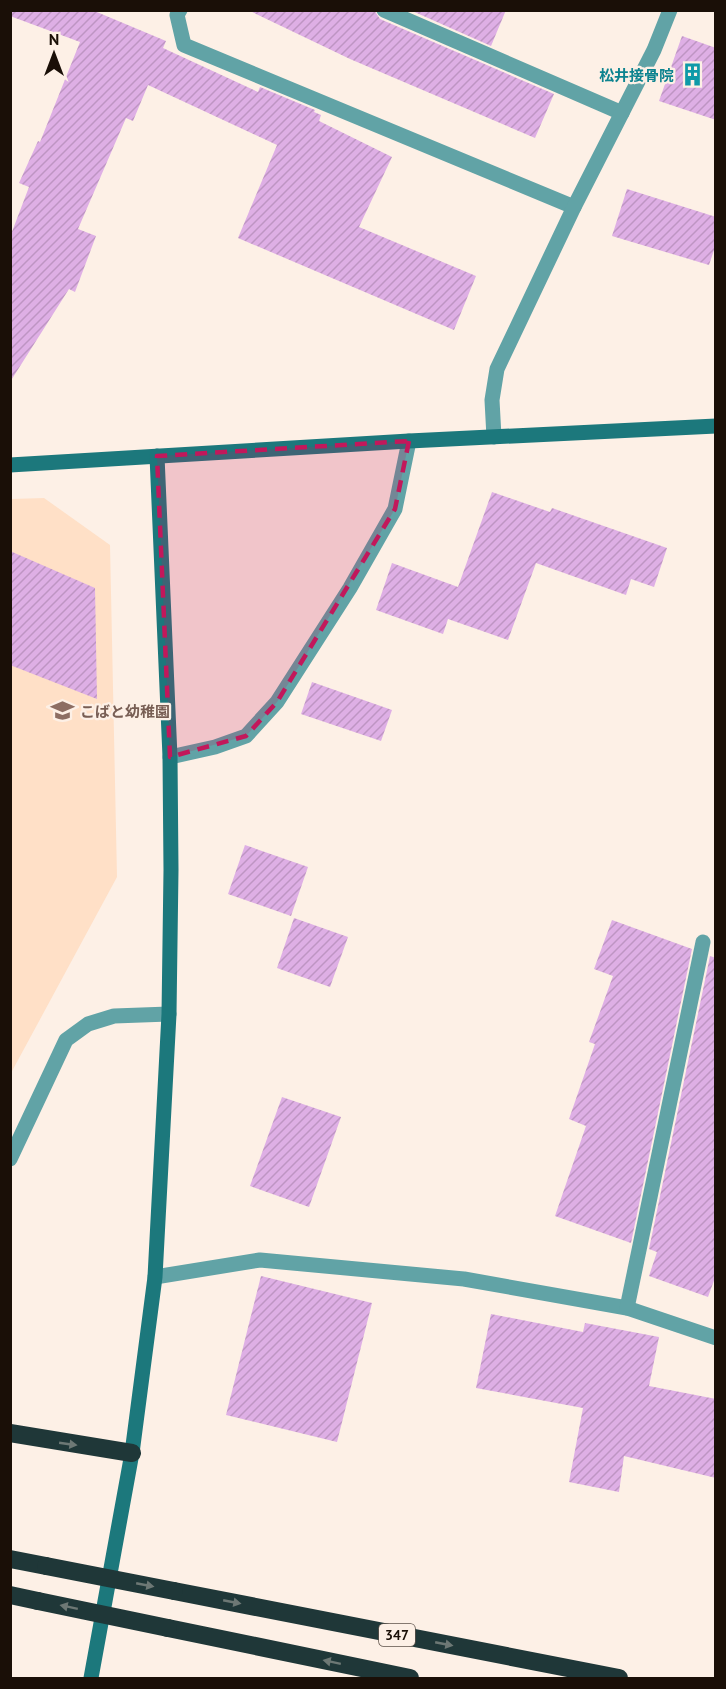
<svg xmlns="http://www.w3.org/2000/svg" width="726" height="1689" font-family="'PT Sans','Noto Sans JP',sans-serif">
<defs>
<pattern id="building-hatch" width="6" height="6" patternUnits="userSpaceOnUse" patternTransform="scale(1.5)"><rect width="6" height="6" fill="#deafe5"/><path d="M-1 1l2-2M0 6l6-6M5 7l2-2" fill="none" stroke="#be95c3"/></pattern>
</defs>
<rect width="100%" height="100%" fill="#fdf0e6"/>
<path fill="#ffe0c7" d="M 44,498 L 110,545 L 117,877 L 11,1073 L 11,499 Z"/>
<g fill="url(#building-hatch)">
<path d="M 10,10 L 92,10 L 166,41 L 163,48 L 258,92 L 260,87 L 315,110 L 314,112 L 321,115 L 319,121 L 392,157 L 359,227 L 476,276 L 454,330 L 238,238 L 277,145 L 148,85 L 133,121 L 126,118 L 78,229 L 96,236 L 75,292 L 69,289 L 10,382 L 10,237 L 29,187 L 19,183 L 38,141 L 40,142 L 80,42 L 10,16 Z"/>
<path d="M 248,10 L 374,10 L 380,19 L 554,94 L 535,138 L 350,59 Z"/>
<path d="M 410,10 L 506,10 L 491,46 Z"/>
<path d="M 682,36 L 716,48 L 716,120 L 659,101 Z"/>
<path d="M 627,189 L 716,217 L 716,244 L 709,265 L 612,236 Z"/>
<path d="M 492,492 L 550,512 L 552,508 L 667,548 L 654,587 L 631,579 L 626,595 L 536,563 L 508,640 L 448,619 L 443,634 L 376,610 L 392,563 L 458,587 Z"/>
<path d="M 10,551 L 95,588 L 97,699 L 10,665 Z"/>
<path d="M 312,682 L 392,710 L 381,741 L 301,714 Z"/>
<path d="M 245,845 L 308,867 L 291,916 L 228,894 Z"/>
<path d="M 294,918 L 348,937 L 330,987 L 277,968 Z"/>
<path d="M 612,920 L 692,949 L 631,1243 L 555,1216 L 586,1126 L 569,1119 L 595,1044 L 589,1042 L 613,976 L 594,969 Z"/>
<path d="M 710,956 L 716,958 L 716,1275 L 708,1297 L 649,1276 L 657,1252 L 649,1249 Z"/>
<path d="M 282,1097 L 341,1117 L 309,1207 L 250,1186 Z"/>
<path d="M 261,1276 L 372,1303 L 337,1442 L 226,1415 Z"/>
<path d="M 491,1314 L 583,1332 L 585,1323 L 659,1337 L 649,1386 L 716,1399 L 716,1478 L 624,1456 L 619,1492 L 569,1482 L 583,1408 L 476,1388 Z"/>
</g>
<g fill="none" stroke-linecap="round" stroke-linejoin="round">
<g stroke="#61a3a6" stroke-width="15">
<path d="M 180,10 L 177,15 L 184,45 L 574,207"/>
<path d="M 384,10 L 622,113"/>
<path d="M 494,437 L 492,400 L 497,369 L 574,207 L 654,50 L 670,10"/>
<path d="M 170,757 L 215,747 L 246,736 L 277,702 L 350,588 L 395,509 L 409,441"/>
<path d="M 10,1159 L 66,1040 L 88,1024 L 114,1016 L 169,1014"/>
<path d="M 155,1277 L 260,1260 L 464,1279 L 627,1308 L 716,1338"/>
<path d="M 627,1308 L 703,942"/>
</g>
<g stroke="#1c787c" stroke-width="15">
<path d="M 10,465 L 409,441 L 716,426"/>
<path d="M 91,1678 L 132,1453 L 155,1277 L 169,1014 L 171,870 L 170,757 L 157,456"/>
</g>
<g stroke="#1f3738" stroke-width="18">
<path d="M 10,1433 L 132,1453"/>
<path d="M 10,1559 L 46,1566"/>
<path d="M 174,1591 L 619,1678"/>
<path d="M 10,1595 L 38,1601"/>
<path d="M 168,1628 L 410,1678"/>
</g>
<g stroke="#1f3738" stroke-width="18">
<path d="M 46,1566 L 174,1591"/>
<path d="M 38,1601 L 168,1628"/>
</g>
</g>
<defs><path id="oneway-solid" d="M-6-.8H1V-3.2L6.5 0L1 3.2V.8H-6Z" transform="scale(1.5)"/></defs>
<g fill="#6d7875">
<use href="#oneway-solid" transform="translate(68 1444) rotate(8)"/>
<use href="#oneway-solid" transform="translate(145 1585) rotate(11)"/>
<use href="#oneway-solid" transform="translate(232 1602) rotate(11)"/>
<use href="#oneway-solid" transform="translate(69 1607) rotate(-168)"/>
<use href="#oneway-solid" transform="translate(444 1644) rotate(11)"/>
<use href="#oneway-solid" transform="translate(332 1662) rotate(-168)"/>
</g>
<path fill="#c2185b" fill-opacity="0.2" stroke="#c2185b" stroke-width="4.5" stroke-dasharray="12 8" stroke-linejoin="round" d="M 409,441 L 395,509 L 277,702 L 246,736 L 170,757 L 157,456 Z"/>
<defs>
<symbol id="building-bare" viewBox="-9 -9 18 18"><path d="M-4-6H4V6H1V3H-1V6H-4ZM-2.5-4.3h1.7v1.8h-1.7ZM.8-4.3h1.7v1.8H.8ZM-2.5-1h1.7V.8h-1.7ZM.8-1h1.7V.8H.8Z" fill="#0f9aa8" stroke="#fdf0e6" stroke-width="2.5" paint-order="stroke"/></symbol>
<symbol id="school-bare" viewBox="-9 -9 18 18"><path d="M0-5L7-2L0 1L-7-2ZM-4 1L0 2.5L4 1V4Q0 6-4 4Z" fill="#8d6e63" stroke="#fdf0e6" stroke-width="2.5" paint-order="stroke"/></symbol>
</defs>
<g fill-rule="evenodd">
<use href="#building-bare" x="676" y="58" width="33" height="33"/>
<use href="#school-bare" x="46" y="694" width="33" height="33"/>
</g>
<g text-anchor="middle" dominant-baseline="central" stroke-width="4.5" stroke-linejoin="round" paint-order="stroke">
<rect fill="#fdf0e6" stroke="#5e524a" stroke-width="1.5" x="379" y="1624" width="36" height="22" rx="4.5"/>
<g font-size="14" font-weight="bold" fill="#1a0f07">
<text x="397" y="1635">347</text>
</g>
<g font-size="15" font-weight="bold" fill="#0d838f" stroke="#fdf0e6" text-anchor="end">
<text x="674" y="75">松井接骨院</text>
</g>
<g font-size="15" font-weight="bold" fill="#785e54" stroke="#fdf0e6" text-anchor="start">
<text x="80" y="711">こばと幼稚園</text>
</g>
</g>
<rect width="726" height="1689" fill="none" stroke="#1a0f07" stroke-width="24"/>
<g transform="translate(54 54)" stroke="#fdf0e6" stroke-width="4.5" paint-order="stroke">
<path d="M0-4.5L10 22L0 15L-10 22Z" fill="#1a0f07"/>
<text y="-9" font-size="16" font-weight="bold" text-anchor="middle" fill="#1a0f07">N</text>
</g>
</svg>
